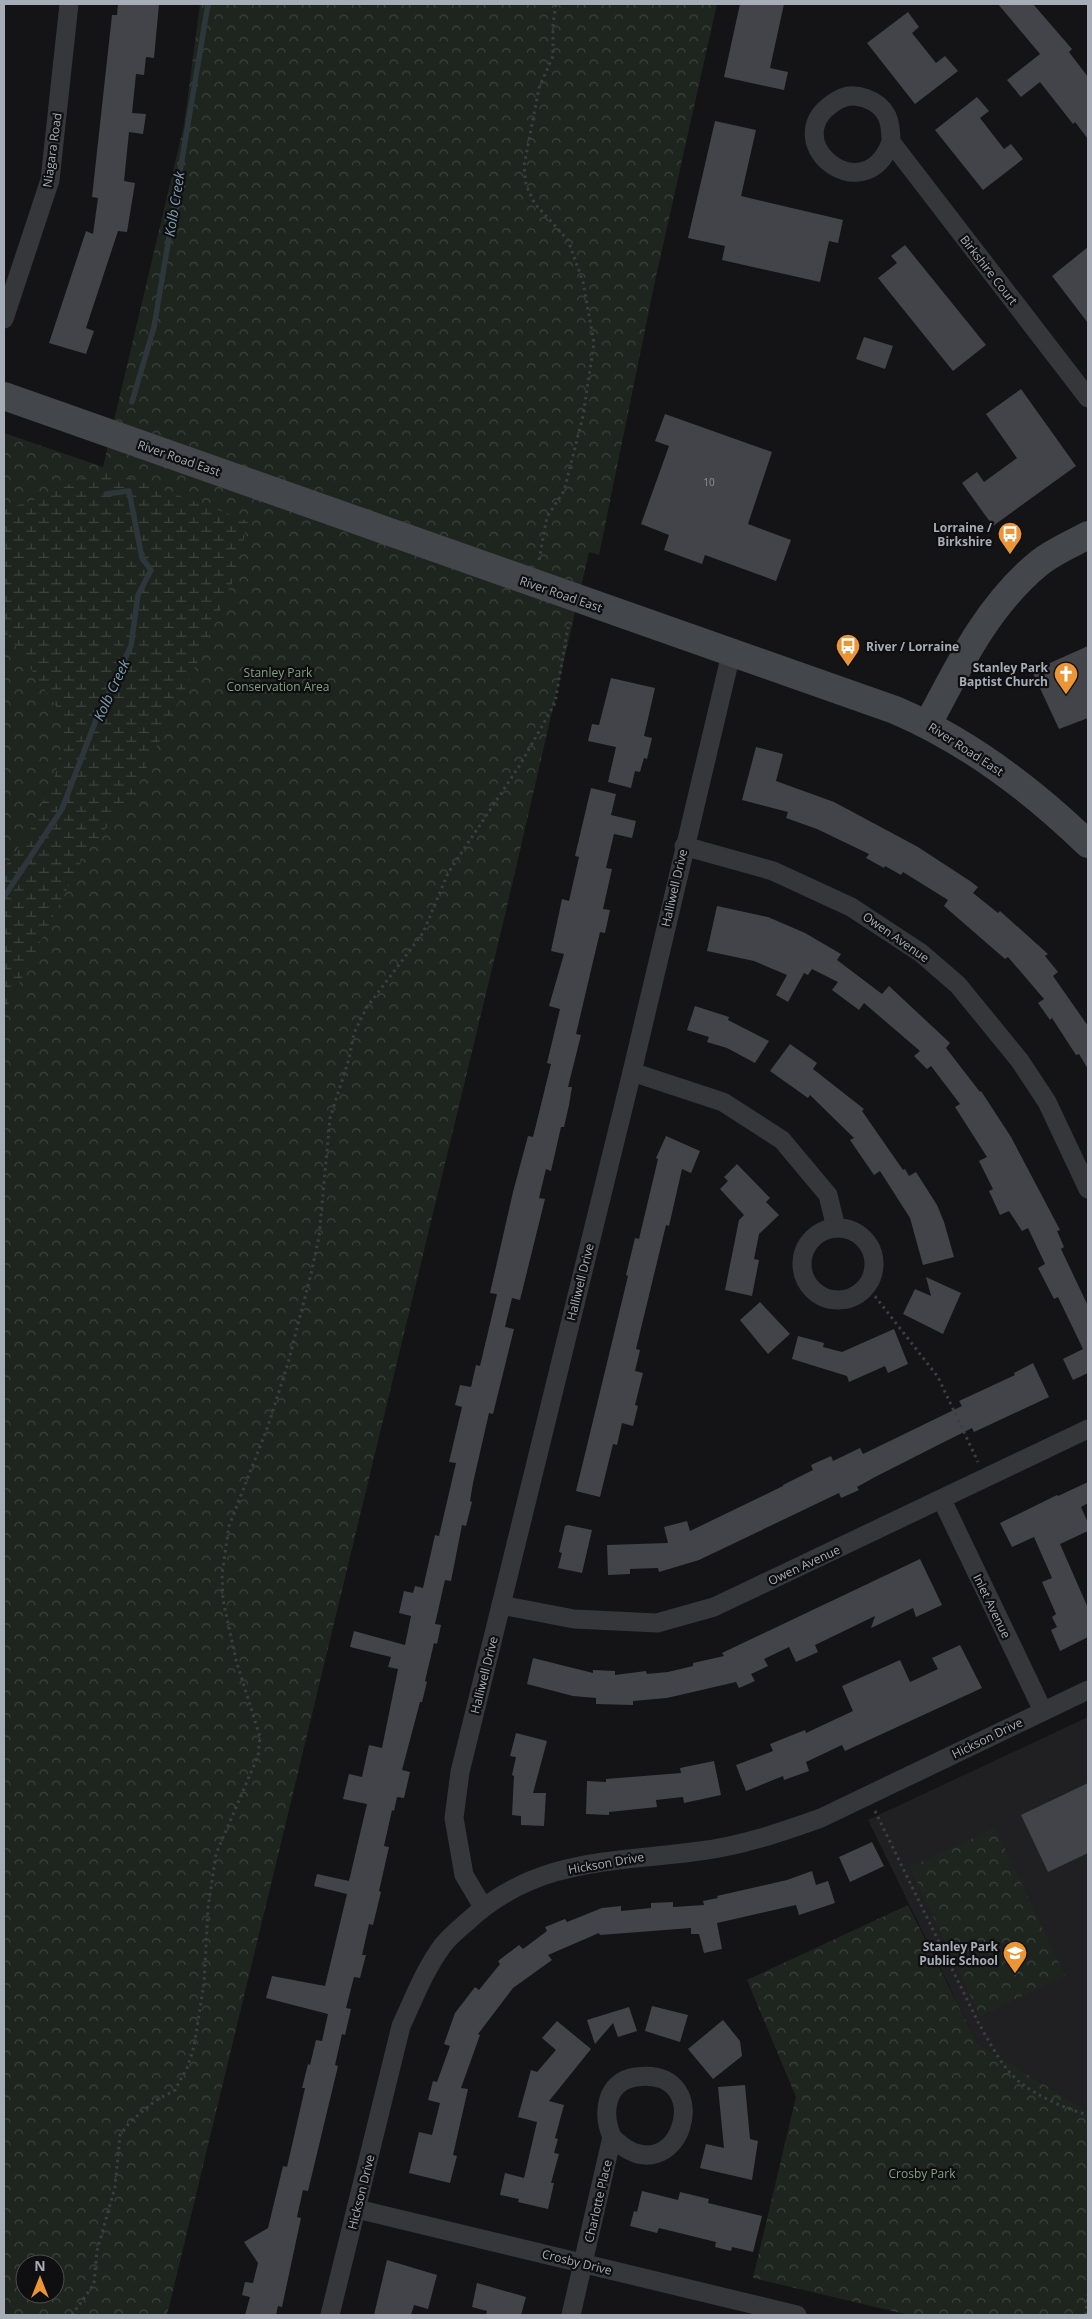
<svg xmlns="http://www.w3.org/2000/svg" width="1092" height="2319" font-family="'Open Sans',sans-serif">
<defs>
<pattern id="forest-crowns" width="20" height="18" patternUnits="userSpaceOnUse" patternTransform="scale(1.25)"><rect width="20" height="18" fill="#1e251e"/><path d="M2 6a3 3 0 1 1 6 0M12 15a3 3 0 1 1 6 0" fill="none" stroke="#3c423c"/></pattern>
<pattern id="wetland-marsh" width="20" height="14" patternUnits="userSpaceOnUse" patternTransform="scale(1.25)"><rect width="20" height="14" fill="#1e251e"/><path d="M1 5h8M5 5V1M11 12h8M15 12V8" fill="none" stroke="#3c423c"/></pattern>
</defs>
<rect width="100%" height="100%" fill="#141416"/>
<path fill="#202023" d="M 1088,1717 L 1088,2111 L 977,2043 L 868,1820 Z"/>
<g fill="url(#forest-crowns)" fill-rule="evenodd">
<path d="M 200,4 L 717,4 L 655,281 L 599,555 L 589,552 L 505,915 L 167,2315 L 4,2315 L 4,433 L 103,467 L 184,125 ZM 25,2264 L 55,2264 L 55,2294 L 25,2294 Z"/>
<path d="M 995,1828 L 1065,1976 L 980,2016 L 910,1867 Z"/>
<path d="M 908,1905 L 977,2043 L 1088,2111 L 1088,2315 L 909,2315 L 753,2278 L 796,2097 L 747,1980 Z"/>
</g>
<path fill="url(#wetland-marsh)" d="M 103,468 L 248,521 L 235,576 L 189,681 L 134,793 L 84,856 L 4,1013 L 4,868 L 30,831 L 55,776 L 66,721 L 4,629 L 4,510 L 45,496 Z"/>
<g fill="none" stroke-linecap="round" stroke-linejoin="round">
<g stroke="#2d373b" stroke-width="5.5">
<path d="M 132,402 L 154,327 L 208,4"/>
<path d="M 4,897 L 62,809 L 96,720 L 131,646 L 138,595 L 151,570 L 142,558 L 129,491 L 106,494"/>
</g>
</g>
<g fill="#434449">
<path d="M 118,4 L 159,4 L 154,58 L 146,57 L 144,75 L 136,74 L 132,113 L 146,114 L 143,134 L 129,132 L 124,181 L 135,183 L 127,232 L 118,231 L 86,328 L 94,331 L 86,354 L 49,343 L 86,231 L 93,234 L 98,198 L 92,197 L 112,15 L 117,15 Z"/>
<path d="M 740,4 L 784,4 L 770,68 L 788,72 L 784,90 L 724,77 Z"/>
<path d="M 998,4 L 1033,4 L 1072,49 L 1069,52 L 1088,77 L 1088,139 L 1075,122 L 1073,124 L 1040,82 L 1021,97 L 1007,80 L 1040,54 Z"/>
<path d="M 908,12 L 919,27 L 912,33 L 936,63 L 945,56 L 958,71 L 915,104 L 867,43 Z"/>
<path d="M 977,97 L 989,111 L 980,118 L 1004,149 L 1011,144 L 1023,159 L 983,190 L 935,130 Z"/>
<path d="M 715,121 L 756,130 L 741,196 L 843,220 L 838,243 L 829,241 L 820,282 L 722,260 L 725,246 L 688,238 Z"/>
<path d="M 905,245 L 986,345 L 953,371 L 878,278 L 897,263 L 891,256 Z"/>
<path d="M 1088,247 L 1088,323 L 1052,276 Z"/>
<path d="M 864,337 L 893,346 L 885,369 L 856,359 Z"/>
<path d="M 1021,389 L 1076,466 L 993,526 L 962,483 L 977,472 L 984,482 L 1017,458 L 986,414 Z"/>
<path d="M 665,414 L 772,452 L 748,524 L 791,540 L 776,581 L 705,555 L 702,564 L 664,550 L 669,535 L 641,524 L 669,446 L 655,441 Z"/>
<path d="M 1088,646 L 1088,718 L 1059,729 L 1032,671 Z"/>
<path d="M 611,678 L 655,688 L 644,736 L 652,738 L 647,759 L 644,758 L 640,772 L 635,771 L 631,788 L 608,782 L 616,747 L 588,741 L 592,724 L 599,725 Z"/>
<path d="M 756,747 L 783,754 L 776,781 L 834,802 L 918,847 L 970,881 L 978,887 L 973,893 L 998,913 L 1000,911 L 1048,954 L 1045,956 L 1058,972 L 1053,976 L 1088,1026 L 1088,1069 L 1079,1054 L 1076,1055 L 1052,1018 L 1050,1020 L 1038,1003 L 1044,999 L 1008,957 L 1005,959 L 944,906 L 948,900 L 903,872 L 901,875 L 885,866 L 884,868 L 866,858 L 869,854 L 817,829 L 786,818 L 788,812 L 742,800 Z"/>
<path d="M 591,788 L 616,794 L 611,815 L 636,821 L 632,838 L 614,834 L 606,868 L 612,869 L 603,909 L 610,910 L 605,933 L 600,932 L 576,1034 L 581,1035 L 568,1087 L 572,1087 L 569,1105 L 564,1127 L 561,1127 L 551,1171 L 546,1169 L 539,1198 L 545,1199 L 520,1300 L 512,1298 L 505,1327 L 514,1329 L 493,1414 L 489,1413 L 473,1483 L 470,1501 L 472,1502 L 466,1526 L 462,1525 L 451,1581 L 445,1580 L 435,1624 L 441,1625 L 437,1644 L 434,1643 L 425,1681 L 427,1682 L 422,1702 L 420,1702 L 402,1770 L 410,1772 L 404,1798 L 397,1797 L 394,1811 L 392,1810 L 384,1846 L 389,1847 L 379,1891 L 381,1892 L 373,1925 L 369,1924 L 362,1955 L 366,1955 L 360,1978 L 354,1977 L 346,2008 L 351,2009 L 345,2035 L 342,2034 L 335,2065 L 338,2066 L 308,2191 L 303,2190 L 297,2217 L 301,2218 L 282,2307 L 278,2306 L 276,2315 L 245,2315 L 250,2297 L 242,2295 L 245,2282 L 253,2283 L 258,2263 L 244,2242 L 268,2228 L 283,2166 L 287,2167 L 305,2088 L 302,2088 L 308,2064 L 310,2065 L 316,2040 L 322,2041 L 328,2014 L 266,1998 L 272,1976 L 325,1986 L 347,1894 L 314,1886 L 317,1874 L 349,1881 L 367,1804 L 343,1799 L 349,1774 L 362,1777 L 369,1745 L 382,1748 L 398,1669 L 388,1667 L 391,1657 L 350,1647 L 354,1631 L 405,1645 L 411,1616 L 399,1613 L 404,1591 L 413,1593 L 415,1586 L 423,1588 L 435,1535 L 439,1536 L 456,1463 L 449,1462 L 462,1407 L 455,1405 L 460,1385 L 471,1387 L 476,1365 L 480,1366 L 497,1294 L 490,1293 L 513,1192 L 528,1136 L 533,1137 L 551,1064 L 547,1063 L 560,1009 L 549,1006 L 564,954 L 551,951 L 562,899 L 569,901 L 579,857 L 575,856 Z"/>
<path d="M 717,906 L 768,917 L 805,933 L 841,954 L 837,960 L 882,994 L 889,986 L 950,1043 L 946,1048 L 980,1092 L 981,1091 L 1011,1137 L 1060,1230 L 1057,1231 L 1064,1247 L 1061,1249 L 1088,1306 L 1088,1373 L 1073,1380 L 1063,1359 L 1083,1349 L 1058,1297 L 1054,1299 L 1038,1268 L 1045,1264 L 1028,1228 L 1022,1231 L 1009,1211 L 1000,1215 L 989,1191 L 993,1189 L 979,1161 L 987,1157 L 955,1107 L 960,1104 L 931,1066 L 927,1069 L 914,1056 L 920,1051 L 864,1003 L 859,1010 L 832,990 L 838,982 L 812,969 L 808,975 L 804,973 L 788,1002 L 776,995 L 787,975 L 754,961 L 707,951 Z"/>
<path d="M 695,1006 L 729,1017 L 728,1020 L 769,1041 L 755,1063 L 727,1048 L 707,1042 L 709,1037 L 687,1030 Z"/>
<path d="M 790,1044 L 817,1063 L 813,1069 L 864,1109 L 862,1111 L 903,1170 L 905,1169 L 909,1176 L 916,1172 L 937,1205 L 944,1222 L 954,1257 L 923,1265 L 910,1218 L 880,1171 L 874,1175 L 850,1140 L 854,1138 L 810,1095 L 808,1098 L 770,1071 Z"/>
<path d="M 666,1136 L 700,1151 L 691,1173 L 682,1169 L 669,1226 L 666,1225 L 636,1349 L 640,1350 L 635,1371 L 643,1373 L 635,1405 L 638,1406 L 633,1426 L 622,1423 L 617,1445 L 613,1444 L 600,1497 L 576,1491 L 628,1276 L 626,1275 L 635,1238 L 639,1239 L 658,1159 L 656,1158 Z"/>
<path d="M 737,1164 L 770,1198 L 766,1202 L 779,1215 L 759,1234 L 754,1259 L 759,1260 L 752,1296 L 725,1290 L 739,1220 L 744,1215 L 720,1189 L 728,1181 L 724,1177 Z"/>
<path d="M 926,1277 L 961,1293 L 943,1334 L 903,1314 L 915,1289 L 931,1296 Z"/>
<path d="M 760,1302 L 790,1334 L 768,1354 L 740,1320 Z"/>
<path d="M 894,1329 L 908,1364 L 888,1373 L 885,1366 L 849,1382 L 847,1376 L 792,1359 L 798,1336 L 824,1343 L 823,1347 L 842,1352 Z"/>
<path d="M 1033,1363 L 1049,1397 L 974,1432 L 972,1428 L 944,1442 L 875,1477 L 857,1487 L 859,1490 L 841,1498 L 839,1493 L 699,1560 L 659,1572 L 658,1568 L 630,1569 L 630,1574 L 608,1575 L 607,1545 L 668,1543 L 664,1527 L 687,1521 L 690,1531 L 783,1486 L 783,1485 L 813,1470 L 811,1465 L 831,1456 L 833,1461 L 860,1448 L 863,1454 L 962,1406 L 959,1401 L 1015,1375 L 1014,1373 Z"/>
<path d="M 1088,1482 L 1088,1503 L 1081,1507 L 1088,1523 L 1088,1531 L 1060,1544 L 1088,1608 L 1088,1637 L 1060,1651 L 1051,1630 L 1057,1627 L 1052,1617 L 1056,1614 L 1042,1582 L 1052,1578 L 1034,1537 L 1012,1547 L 1000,1523 L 1057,1495 L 1058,1496 Z"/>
<path d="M 568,1525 L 592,1530 L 582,1573 L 558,1568 L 562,1553 L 559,1552 L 565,1526 Z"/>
<path d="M 920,1559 L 942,1605 L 916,1617 L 913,1608 L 871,1628 L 875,1616 L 815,1645 L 818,1652 L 796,1662 L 789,1647 L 764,1659 L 768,1666 L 751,1674 L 755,1681 L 739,1688 L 736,1682 L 667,1698 L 633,1701 L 633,1705 L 596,1704 L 596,1698 L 573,1696 L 527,1684 L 533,1658 L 593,1673 L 593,1670 L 615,1671 L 615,1675 L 646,1671 L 647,1674 L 668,1672 L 693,1666 L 693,1663 L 724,1656 L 722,1653 Z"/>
<path d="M 960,1645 L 982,1688 L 845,1751 L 842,1745 L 806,1762 L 809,1771 L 784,1780 L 783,1776 L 746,1791 L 736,1765 L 773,1751 L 770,1744 L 805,1730 L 806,1733 L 853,1711 L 842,1686 L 900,1660 L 910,1682 L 938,1669 L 932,1658 Z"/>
<path d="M 516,1733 L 547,1741 L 533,1793 L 546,1793 L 544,1826 L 521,1825 L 521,1816 L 512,1815 L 514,1776 L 512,1775 L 516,1757 L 510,1756 Z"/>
<path d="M 714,1761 L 721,1795 L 684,1803 L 683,1797 L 656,1800 L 657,1807 L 609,1812 L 609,1815 L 586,1814 L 587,1781 L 606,1782 L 606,1779 L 681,1773 L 680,1768 Z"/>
<path d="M 1088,1783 L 1088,1853 L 1048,1872 L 1021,1815 Z"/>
<path d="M 872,1842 L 884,1866 L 850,1882 L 839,1857 Z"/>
<path d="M 812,1871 L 816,1885 L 828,1881 L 835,1903 L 799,1915 L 796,1905 L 717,1923 L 722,1949 L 704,1953 L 699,1934 L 691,1934 L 691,1928 L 600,1935 L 599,1933 L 548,1955 L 552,1960 L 513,1988 L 478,2034 L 480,2035 L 461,2088 L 468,2089 L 453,2155 L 457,2156 L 450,2183 L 409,2173 L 419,2132 L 432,2135 L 440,2103 L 428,2100 L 433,2081 L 437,2082 L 450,2046 L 444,2044 L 455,2013 L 475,1987 L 479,1990 L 500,1964 L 498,1961 L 519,1945 L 523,1949 L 547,1931 L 545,1927 L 565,1919 L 567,1922 L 602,1908 L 621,1906 L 621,1911 L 651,1908 L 651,1903 L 673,1902 L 673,1907 L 704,1905 L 703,1901 L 718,1898 L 717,1896 L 787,1880 Z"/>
<path d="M 652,2006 L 688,2015 L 680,2042 L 645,2031 Z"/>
<path d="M 629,2007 L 637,2031 L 618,2037 L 613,2023 L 595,2044 L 587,2020 Z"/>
<path d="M 723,2020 L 740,2041 L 742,2056 L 713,2079 L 688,2049 Z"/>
<path d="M 557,2021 L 591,2049 L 549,2101 L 564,2105 L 555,2138 L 558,2139 L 554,2153 L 559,2154 L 551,2183 L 554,2183 L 548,2209 L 518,2202 L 519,2199 L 500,2195 L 505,2173 L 524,2178 L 537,2122 L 518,2117 L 531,2070 L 537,2072 L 556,2050 L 542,2038 Z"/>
<path d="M 745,2085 L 750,2139 L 758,2141 L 752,2180 L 700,2168 L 706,2144 L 724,2148 L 718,2087 Z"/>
<path d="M 642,2191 L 678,2200 L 680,2192 L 709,2199 L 708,2203 L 762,2216 L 753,2252 L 732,2247 L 731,2251 L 715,2247 L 716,2242 L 659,2228 L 657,2233 L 630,2226 L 634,2211 L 637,2212 Z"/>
<path d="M 387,2260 L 437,2275 L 428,2309 L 414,2305 L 411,2315 L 374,2315 Z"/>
<path d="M 477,2283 L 526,2297 L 521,2315 L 486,2315 L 487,2311 L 472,2307 Z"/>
</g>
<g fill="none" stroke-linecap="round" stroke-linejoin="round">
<g stroke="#3b3e42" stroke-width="3" stroke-dasharray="2.5 4" stroke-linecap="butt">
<path d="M 539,560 L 547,517 L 564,491 L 583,416 L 594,343 L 583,282 L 568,240 L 535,204 L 526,185 L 524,166 L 539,88 L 553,56 L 553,24 L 556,4"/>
<path d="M 867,1286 L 938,1377 L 978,1462"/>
<path d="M 875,1811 L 978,2022 C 989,2041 1003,2070 1021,2083 C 1039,2097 1066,2109 1088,2115"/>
<path d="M 72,2315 L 94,2284 L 97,2251 L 115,2187 L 120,2135 L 131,2121 L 155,2101 L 175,2090 L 188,2066 L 194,2046 L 204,1984 L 208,1908 L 216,1854 L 258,1756 L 260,1737 L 236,1660 L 223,1600 L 222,1574 L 229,1526 L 268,1426 L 288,1363 L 311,1274 L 319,1237 L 330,1118 L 349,1059 L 354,1033 L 367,1007 L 423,933 L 448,873 L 520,765 L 555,703 L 568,627"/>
<path d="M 1086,2315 L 1088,2294"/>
</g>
<g stroke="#35373b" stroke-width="19">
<path d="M 891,142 C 864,215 771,138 838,100 C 854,90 879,100 887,116 C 891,125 891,134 891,142 L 1088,398"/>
<path d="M 4,319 L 50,180 L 69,4"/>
<path d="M 684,846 L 773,871 L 851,907 L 921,953 L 958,985 L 1020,1061 L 1047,1102 L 1088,1189"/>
<path d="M 632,1072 L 723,1102 L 782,1140 L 828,1195 L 836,1228"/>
<circle cx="838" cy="1264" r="36"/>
<path d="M 942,1500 L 1043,1711"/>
<path d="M 501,1605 L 574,1619 L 657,1623 L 714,1607 L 1088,1429"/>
<path d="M 483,1907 L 464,1875 L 454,1818 L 460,1772 L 632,1072 L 731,654"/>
<path d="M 357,2209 L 797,2315"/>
<path d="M 330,2315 L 401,2026 C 414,1998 425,1969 443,1945 C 450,1936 460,1928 468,1921 C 537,1857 614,1863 700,1851 C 741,1846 782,1832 821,1818 L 1088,1690"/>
<path d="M 571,2315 L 612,2137 C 602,2114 605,2081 636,2077 C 721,2066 678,2203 612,2137"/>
</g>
<g stroke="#43464a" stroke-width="28">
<path d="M 4,396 L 895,710 C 968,741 1032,790 1088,844"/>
<path d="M 928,724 C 958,667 987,606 1038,564 C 1052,552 1072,544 1088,535"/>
</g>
</g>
<defs>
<symbol id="bus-pin" viewBox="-11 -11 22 30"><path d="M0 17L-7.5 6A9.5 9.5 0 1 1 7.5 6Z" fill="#eb9536" stroke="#0f0f11"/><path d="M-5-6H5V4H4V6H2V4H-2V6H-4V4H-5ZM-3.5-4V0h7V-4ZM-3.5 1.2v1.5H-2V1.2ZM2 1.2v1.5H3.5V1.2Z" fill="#fff"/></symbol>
<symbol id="church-pin" viewBox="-11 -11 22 30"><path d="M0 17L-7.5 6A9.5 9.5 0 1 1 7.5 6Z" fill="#eb9536" stroke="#0f0f11"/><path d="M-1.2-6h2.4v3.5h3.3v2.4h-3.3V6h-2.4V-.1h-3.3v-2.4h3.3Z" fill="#fff"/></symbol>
<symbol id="school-pin" viewBox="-11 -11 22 30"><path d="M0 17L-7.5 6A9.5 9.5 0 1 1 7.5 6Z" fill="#eb9536" stroke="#0f0f11"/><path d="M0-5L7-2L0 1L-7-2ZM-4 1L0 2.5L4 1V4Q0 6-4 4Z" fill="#fff"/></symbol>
</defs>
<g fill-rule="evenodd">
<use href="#bus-pin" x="996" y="520" width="28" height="38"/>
<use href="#bus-pin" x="834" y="632" width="28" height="38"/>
<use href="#church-pin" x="1052" y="660" width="28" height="38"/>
<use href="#school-pin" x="1001" y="1939" width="28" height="38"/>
</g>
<g text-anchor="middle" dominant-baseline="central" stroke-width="4.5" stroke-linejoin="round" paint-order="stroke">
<g font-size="10" fill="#8d939b">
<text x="709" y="482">10</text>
</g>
<g font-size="12" fill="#a6adb6" stroke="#0f0f11">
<text transform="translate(52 150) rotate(-82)">Niagara Road</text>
<text transform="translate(989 270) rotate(52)">Birkshire Court</text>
<text transform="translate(179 458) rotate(19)">River Road East</text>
<text transform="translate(561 594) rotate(19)">River Road East</text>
<text transform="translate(966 749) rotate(33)">River Road East</text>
<text transform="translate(674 888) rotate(-77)">Halliwell Drive</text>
<text transform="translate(896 937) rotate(35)">Owen Avenue</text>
<text transform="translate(580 1282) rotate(-76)">Halliwell Drive</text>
<text transform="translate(804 1565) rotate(-25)">Owen Avenue</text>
<text transform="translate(992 1606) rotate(64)">Inlet Avenue</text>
<text transform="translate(484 1675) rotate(-76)">Halliwell Drive</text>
<text transform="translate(987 1738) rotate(-26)">Hickson Drive</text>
<text transform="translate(606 1863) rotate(-10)">Hickson Drive</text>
<text transform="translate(361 2192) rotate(-76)">Hickson Drive</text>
<text transform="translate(598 2201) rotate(-77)">Charlotte Place</text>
<text transform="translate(577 2262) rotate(14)">Crosby Drive</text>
</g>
<g font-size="12" font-weight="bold" fill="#a6adb6" stroke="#0f0f11" text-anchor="end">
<text x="992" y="527">Lorraine /<tspan x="992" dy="14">Birkshire</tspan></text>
<text x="866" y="646" text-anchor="start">River / Lorraine</text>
<text x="1048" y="667">Stanley Park<tspan x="1048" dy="14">Baptist Church</tspan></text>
<text x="998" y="1946">Stanley Park<tspan x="998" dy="14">Public School</tspan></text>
</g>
<g font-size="12" fill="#80a07e" stroke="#0f0f11">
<text x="278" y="672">Stanley Park<tspan x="278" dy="14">Conservation Area</tspan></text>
<text x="922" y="2173">Crosby Park</text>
</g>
<g font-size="14" font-style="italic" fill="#7e9fb0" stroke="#0f0f11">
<text transform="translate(174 204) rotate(-81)">Kolb Creek</text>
<text transform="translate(111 690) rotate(-65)">Kolb Creek</text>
</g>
</g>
<rect width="1092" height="2319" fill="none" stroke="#a6adb6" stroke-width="10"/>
<g transform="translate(40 2279)"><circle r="24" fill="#0f0f11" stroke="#4b4e53"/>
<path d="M0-4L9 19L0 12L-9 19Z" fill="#eb9536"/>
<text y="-8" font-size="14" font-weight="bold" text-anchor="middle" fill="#a6adb6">N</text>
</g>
</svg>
